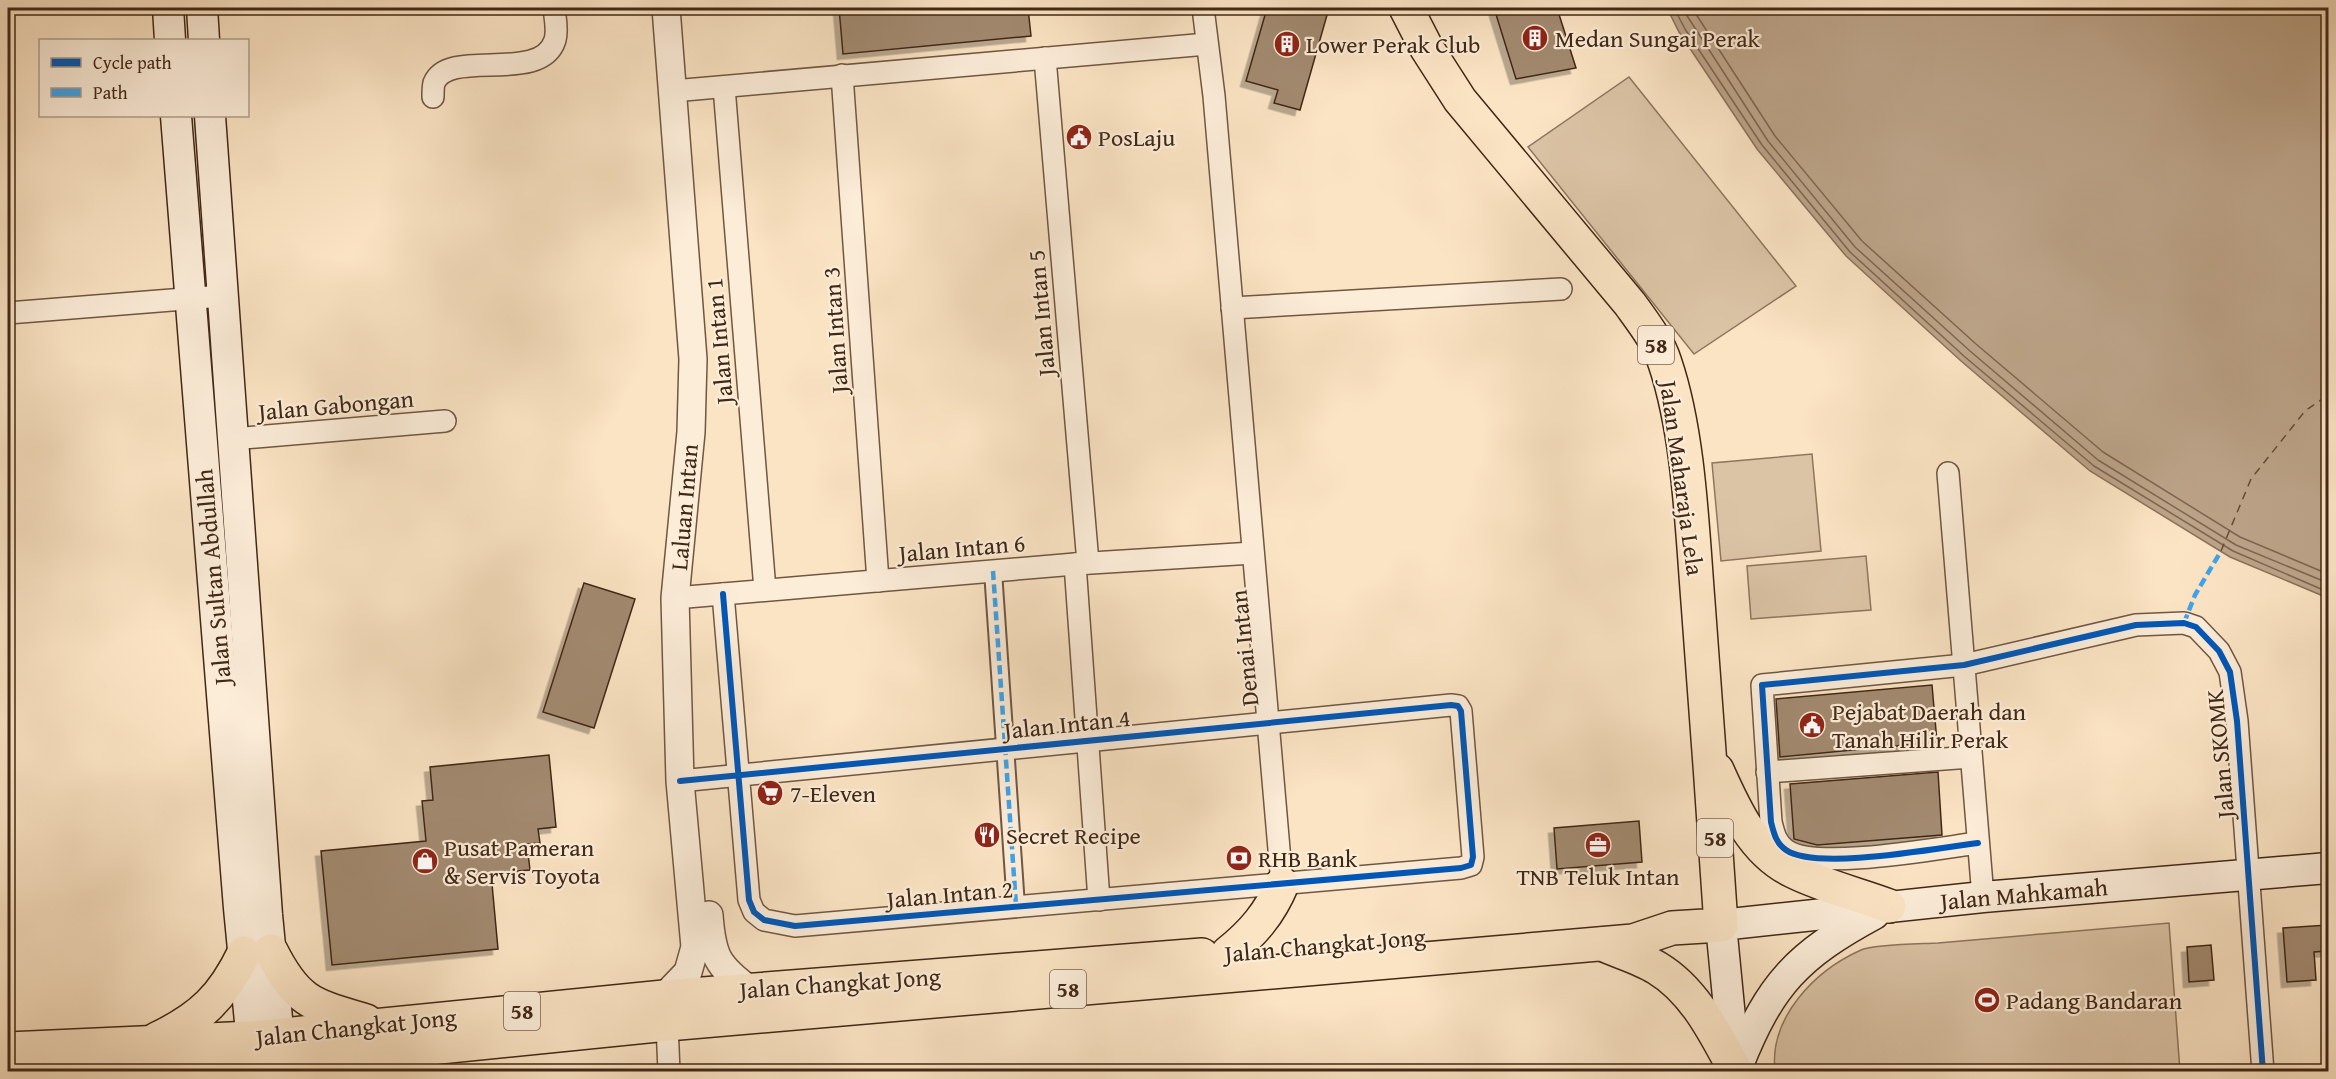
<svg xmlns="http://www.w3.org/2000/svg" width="2336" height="1079" font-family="'Gentium Book Plus',serif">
<defs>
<filter id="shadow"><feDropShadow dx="-5.5" dy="5.5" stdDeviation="0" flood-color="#0004"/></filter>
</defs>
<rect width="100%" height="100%" fill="#fbe4c4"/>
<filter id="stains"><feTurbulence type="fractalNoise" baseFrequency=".00333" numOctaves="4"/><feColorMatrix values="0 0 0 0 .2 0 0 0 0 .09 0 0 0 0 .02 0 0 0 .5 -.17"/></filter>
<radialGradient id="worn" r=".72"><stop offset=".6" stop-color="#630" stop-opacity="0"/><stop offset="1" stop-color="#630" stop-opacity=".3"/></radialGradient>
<g fill="#dbc4a6" stroke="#8e765e" stroke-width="1.5">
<path d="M 1629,77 L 1796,286 L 1694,354 L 1528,147 Z"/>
<path d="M 1812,454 L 1821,551 L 1721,561 L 1712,463 Z"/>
<path d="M 1866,556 L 1871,610 L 1751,619 L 1747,566 Z"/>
<path d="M 2169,923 L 2180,1071 L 1775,1071 C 1769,1018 1814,971 1861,950 C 1876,944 1920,944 1938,943 C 2015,936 2092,930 2169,923 Z"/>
</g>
<path fill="#bca489" stroke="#8b725b" stroke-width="1.5" d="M 1667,8 L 2328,8 L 2328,598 L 2230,557 L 2090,471 L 1961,361 L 1846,256 L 1757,149 L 1679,32 Z"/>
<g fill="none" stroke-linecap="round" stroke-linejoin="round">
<g stroke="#7e6650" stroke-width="1.5">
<path d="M 1674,8 L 1685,29 L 1762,145 L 1850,252 L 1965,357 L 2094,466 L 2233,551 L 2328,592"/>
<path d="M 1682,8 L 1768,141 L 1855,247 L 1970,351 L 2098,460 L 2236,545 L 2328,583"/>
<path d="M 1692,8 L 1775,136 L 1862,241 L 1976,344 L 2103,452 L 2240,537 L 2328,574"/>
</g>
<path stroke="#664d38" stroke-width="1.5" stroke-dasharray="8 6" stroke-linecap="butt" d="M 2221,551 L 2251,479 L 2305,411 L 2328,395"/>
</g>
<g fill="#a28a70" stroke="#412816" stroke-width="1.5" filter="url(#shadow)">
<path d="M 839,8 L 1028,8 L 1031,36 L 843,54 Z"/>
<path d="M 1267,8 L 1329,8 L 1300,110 L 1274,103 L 1278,90 L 1246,81 Z"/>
<path d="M 1494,8 L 1557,8 L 1576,68 L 1516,79 Z"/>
<path d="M 584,583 L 635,599 L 594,728 L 543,712 Z"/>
<path d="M 1932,685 L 1937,742 L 1780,757 L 1776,699 Z"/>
<path d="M 549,755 L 556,827 L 538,829 L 540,843 L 527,844 L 530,870 L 491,873 L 498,949 L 332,965 L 321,851 L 426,841 L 422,801 L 433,800 L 430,767 Z"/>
<path d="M 1938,772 L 1942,835 L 1817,845 L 1794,839 L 1790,784 Z"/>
<path d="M 1639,821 L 1642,862 L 1557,869 L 1554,828 Z"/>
<path d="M 2328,925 L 2328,951 L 2314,952 L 2316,980 L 2287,982 L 2283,928 Z"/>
<path d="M 2211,945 L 2214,980 L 2189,982 L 2187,947 Z"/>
</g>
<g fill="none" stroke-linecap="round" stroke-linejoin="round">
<defs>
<path id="pedestrian" d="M 993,571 L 1016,906"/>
<g id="minor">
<path d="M 1203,8 L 1214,96 L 1282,884"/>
<path d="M 1045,58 L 1088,563"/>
<path d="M 842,75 L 878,581"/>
<path d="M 724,87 L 765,590"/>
<path d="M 673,91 L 1207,44"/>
<path d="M 433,97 C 433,93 433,87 434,83 C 449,47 541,85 555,40 C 558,30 555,18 554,8"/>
<path d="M 1232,308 L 1561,289"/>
<path d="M 8,313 L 222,296"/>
<path d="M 232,439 L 445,421"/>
<path d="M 1948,473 L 1983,897"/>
<path d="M 1075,564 L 1099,900"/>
<path d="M 675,598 L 1075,564 L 1253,553"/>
<path d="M 1767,772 L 1971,757"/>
<path d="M 680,781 C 937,755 1194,729 1451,705 L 1458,706 L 1461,711 L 1473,857 L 1471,865 L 1461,868 L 795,926 L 764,920 L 754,912 L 749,900 L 723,594"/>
<path d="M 1978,843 C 1938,848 1816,871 1786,850 C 1776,843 1774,834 1771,822 L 1762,685 L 1964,665 L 2136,625 L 2184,623 L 2196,627 L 2219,651 L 2230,672 L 2237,721 L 2263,1072"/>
<path d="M 667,1024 L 669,1072"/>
</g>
<g id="tertiary">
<path d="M 709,915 C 712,956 717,966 750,990"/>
<path d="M 664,997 L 688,972 L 695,947 L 680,781 L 675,598 L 691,432 L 693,359 L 666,8"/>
</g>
<g id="secondary">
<path d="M 168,8 L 170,40"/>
<path d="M 202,8 L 204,40"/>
<path d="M 176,116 L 239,908 L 254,1063"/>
<path d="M 210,116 L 267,915 L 281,1060"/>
<path d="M 1738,1065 C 1770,984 1798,955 1874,914"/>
<path d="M 1735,1069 L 1721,925 L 1983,897 L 2328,868"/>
</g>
<g id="trunk">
<path d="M 1717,770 C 1734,808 1753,852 1793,871 C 1823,886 1857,894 1889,906"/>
<path d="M 1602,944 C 1620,952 1641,958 1657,968 C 1695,991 1715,1033 1735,1070"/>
<path d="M 271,951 C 297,1003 313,1005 366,1021"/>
<path d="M 1228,953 C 1253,933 1270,913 1282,884"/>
<path d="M 157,1039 C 201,1018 223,997 244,953"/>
<path d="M 8,1049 L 252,1038 L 664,997 L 1202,955"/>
<path d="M 42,1072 L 282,1063 L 667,1024 L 1633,941 L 1672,928 L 1721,925 C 1714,817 1706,710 1698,602 C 1692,527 1689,434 1665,363 C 1658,341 1643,322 1630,304 L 1460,100 L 1426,47 L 1406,8"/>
</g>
</defs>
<use href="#pedestrian" stroke="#705742" stroke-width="20"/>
<use href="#minor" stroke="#705742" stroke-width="24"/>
<use href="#tertiary" stroke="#705742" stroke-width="30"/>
<use href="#secondary" stroke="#412816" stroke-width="33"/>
<use href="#trunk" stroke="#412816" stroke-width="36"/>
<use href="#pedestrian" stroke="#fcedd9" stroke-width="16"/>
<use href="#minor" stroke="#fcedd9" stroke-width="21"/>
<use href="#tertiary" stroke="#fcedd9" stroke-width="27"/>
<use href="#secondary" stroke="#fcedd9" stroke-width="30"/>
<use href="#trunk" stroke="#fbe4c4" stroke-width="33"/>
<g stroke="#3fa3ea" stroke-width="4.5" stroke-dasharray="9 4.5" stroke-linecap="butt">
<path d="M 993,571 L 1016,906"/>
<path d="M 2184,623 L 2195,595 L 2221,551"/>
</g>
<defs>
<g id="cycleway">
<path d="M 680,781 C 937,755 1194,729 1451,705 L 1458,706 L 1461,711 L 1473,857 L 1471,865 L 1461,868 L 795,926 L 764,920 L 754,912 L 749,900 L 723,594"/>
<path d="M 1978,843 C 1938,848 1816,871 1786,850 C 1776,843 1774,834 1771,822 L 1762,685 L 1964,665 L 2136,625 L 2184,623 L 2196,627 L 2219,651 L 2230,672 L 2237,721 L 2263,1072"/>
</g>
</defs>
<use href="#cycleway" stroke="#fcedd9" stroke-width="10"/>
<use href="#cycleway" stroke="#0057b8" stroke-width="6"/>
</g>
<defs>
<symbol id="building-disc" viewBox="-11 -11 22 22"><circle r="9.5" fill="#8f2418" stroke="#fcedd9"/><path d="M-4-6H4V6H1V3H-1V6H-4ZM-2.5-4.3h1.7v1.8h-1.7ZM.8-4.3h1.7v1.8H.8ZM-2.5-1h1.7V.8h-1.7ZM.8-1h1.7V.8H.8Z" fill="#fff"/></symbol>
<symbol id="civic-disc" viewBox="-11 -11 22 22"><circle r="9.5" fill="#8f2418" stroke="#fcedd9"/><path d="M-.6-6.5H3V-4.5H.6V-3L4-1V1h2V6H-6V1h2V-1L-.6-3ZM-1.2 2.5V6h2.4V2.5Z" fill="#fff"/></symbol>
<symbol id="supermarket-disc" viewBox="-11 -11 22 22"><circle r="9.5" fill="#8f2418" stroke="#fcedd9"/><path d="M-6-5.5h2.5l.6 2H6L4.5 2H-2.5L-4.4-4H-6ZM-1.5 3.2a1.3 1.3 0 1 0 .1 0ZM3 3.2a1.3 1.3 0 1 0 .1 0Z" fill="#fff"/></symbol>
<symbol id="restaurant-disc" viewBox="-11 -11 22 22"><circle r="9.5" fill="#8f2418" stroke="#fcedd9"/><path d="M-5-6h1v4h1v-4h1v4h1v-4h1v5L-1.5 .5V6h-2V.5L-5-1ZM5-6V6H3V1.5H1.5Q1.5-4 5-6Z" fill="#fff"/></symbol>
<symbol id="office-disc" viewBox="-11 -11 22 22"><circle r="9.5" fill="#8f2418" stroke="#fcedd9"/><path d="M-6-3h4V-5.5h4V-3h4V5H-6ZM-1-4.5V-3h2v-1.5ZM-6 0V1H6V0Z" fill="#fff"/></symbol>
<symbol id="bank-disc" viewBox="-11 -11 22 22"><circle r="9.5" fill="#8f2418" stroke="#fcedd9"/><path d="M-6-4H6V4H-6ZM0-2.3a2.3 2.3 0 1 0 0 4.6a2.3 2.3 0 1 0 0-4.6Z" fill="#fff"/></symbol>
<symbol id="shop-disc" viewBox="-11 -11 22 22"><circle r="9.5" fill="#8f2418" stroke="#fcedd9"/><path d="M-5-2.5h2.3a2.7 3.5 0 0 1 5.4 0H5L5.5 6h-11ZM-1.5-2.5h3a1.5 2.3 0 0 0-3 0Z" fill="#fff"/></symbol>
<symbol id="stadium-disc" viewBox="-11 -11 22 22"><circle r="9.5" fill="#8f2418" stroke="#fcedd9"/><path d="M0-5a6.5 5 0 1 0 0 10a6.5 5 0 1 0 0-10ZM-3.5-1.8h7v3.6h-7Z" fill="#fff"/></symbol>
</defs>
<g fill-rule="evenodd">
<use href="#building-disc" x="1520" y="23" width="30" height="30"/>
<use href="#building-disc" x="1272" y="29" width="30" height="30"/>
<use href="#civic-disc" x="1064" y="122" width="30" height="30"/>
<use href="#civic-disc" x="1797" y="710" width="30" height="30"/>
<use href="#supermarket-disc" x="755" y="778" width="30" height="30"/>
<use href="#restaurant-disc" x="972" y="820" width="30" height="30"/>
<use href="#office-disc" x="1583" y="830" width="30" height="30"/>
<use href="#bank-disc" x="1224" y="843" width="30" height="30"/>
<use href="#shop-disc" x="410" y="846" width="30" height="30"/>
<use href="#stadium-disc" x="1972" y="985" width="30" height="30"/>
</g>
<g text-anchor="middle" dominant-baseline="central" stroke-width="4.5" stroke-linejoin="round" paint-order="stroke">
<g fill="#fcedd9" stroke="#796350" stroke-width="1.5">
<rect x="1638" y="326" width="36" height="38" rx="4.5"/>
<rect x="1697" y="819" width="36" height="38" rx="4.5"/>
<rect x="1050" y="970" width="36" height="38" rx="4.5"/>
<rect x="504" y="992" width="36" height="38" rx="4.5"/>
</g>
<g font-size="22" font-weight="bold" fill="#412816">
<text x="1656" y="345">58</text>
<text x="1715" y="838">58</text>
<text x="1068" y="989">58</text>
<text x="522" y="1011">58</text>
</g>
<g font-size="24" fill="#412816" stroke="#fcedd9" text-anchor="start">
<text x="1555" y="38">Medan Sungai Perak</text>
<text x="1306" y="44">Lower Perak Club</text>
<text x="1098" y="137">PosLaju</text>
<text x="1832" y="711">Pejabat Daerah dan<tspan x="1832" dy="28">Tanah Hilir Perak</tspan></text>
<text x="790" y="793">7-Eleven</text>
<text x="1006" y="835">Secret Recipe</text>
<text x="444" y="847">Pusat Pameran<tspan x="444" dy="28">&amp; Servis Toyota</tspan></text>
<text x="1258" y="858">RHB Bank</text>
<text x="1598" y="876" text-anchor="middle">TNB Teluk Intan</text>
<text x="2006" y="1000">Padang Bandaran</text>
</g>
<g font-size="24" fill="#412816" stroke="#fcedd9">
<text transform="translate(1041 313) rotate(-95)">Jalan Intan 5</text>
<text transform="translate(835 330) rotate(-94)">Jalan Intan 3</text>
<text transform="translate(719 341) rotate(-95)">Jalan Intan 1</text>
<text transform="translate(336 405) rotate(-5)">Jalan Gabongan</text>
<text transform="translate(1682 478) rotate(82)">Jalan Maharaja Lela</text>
<text transform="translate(684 507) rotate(-85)">Laluan Intan</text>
<text transform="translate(962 548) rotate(-5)">Jalan Intan 6</text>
<text transform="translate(213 577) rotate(-95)">Jalan Sultan Abdullah</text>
<text transform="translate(1244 648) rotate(-96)">Denai Intan</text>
<text transform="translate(1067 724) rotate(-6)">Jalan Intan 4</text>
<text transform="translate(2220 754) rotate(-95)">Jalan SKOMK</text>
<text transform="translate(950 894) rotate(-5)">Jalan Intan 2</text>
<text transform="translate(2024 894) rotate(-5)">Jalan Mahkamah</text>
<text transform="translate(1325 945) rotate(-5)">Jalan Changkat Jong</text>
<text transform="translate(840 983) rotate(-4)">Jalan Changkat Jong</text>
<text transform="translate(356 1027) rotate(-6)">Jalan Changkat Jong</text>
</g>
</g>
<rect width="2336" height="1079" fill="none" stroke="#fbe4c4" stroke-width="30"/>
<rect x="9" y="9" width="2318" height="1061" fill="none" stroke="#412816" stroke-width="3"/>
<rect x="15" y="15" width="2306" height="1049" fill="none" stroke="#412816" stroke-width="1.5"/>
<rect x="39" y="39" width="210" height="78" fill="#fcedd9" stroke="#b19e8b" stroke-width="1.5"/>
<rect x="51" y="58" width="30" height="9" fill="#0057b8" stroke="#b19e8b" stroke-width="1.5"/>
<text x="93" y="69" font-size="18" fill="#412816">Cycle path</text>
<rect x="51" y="88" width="30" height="9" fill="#3fa3ea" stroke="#b19e8b" stroke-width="1.5"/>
<text x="93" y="99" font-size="18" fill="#412816">Path</text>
<rect width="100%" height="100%" filter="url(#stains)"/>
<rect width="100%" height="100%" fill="url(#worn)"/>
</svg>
